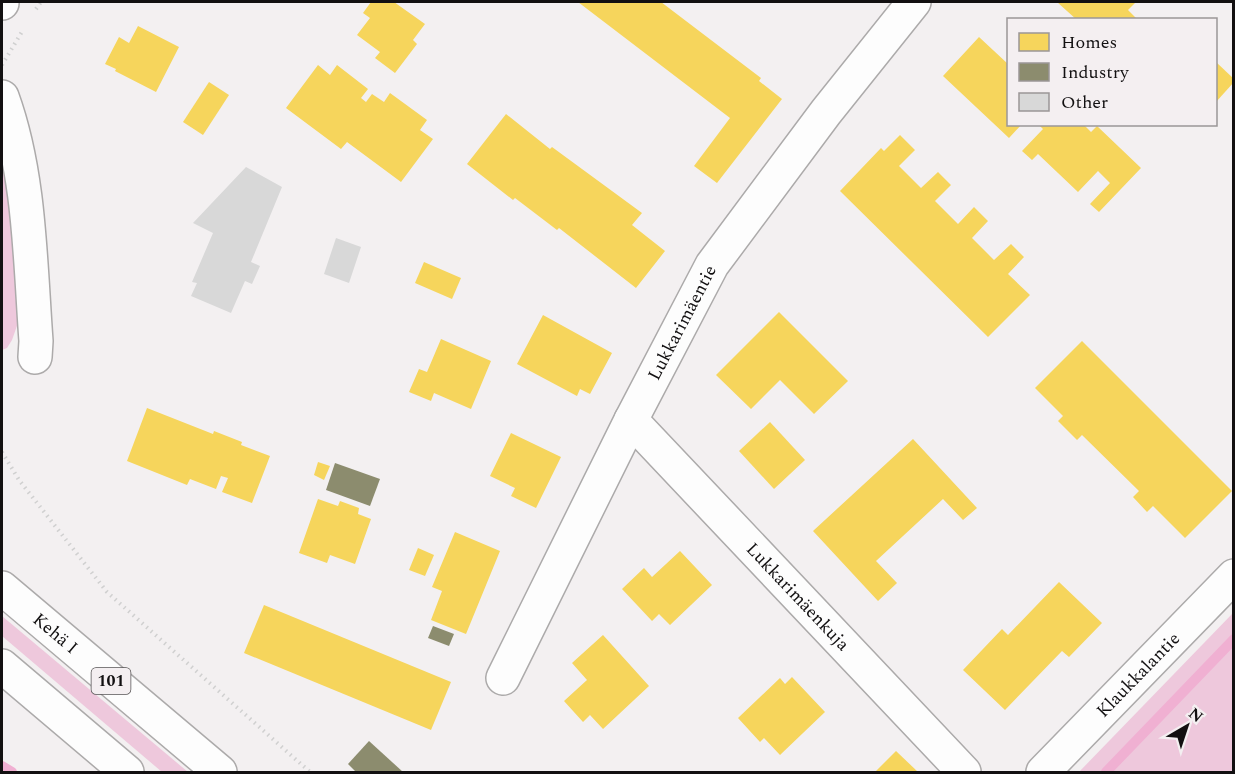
<svg xmlns="http://www.w3.org/2000/svg" width="1235" height="774" font-family="Spectral,serif">
<rect width="100%" height="100%" fill="#f3f0f1"/>
<g fill="#eec8dc">
<path d="M 2,128 L 24,306 L 12,340 L 7,348 L 2,350 Z"/>
<path d="M 1233,613 L 1233,772 L 1079,772 Z"/>
<path d="M 2,616 L 188,772 L 162,772 L 2,636 Z"/>
</g>
<g fill="#f6d55c">
<path d="M 371,2 L 393,3 L 394,2 L 425,24 L 413,40 L 417,44 L 395,73 L 375,58 L 380,52 L 357,35 L 370,18 L 363,13 Z"/>
<path d="M 578,2 L 661,2 L 761,78 L 759,81 L 782,99 L 717,183 L 694,166 L 730,118 Z"/>
<path d="M 1057,2 L 1136,2 L 1128,10 L 1138,20 L 1077,20 Z"/>
<path d="M 138,26 L 179,47 L 156,92 L 115,71 L 116,69 L 105,64 L 119,37 L 129,43 Z"/>
<path d="M 979,37 L 1008,64 L 1008,124 L 1022,124 L 1009,138 L 943,76 Z"/>
<path d="M 1216,62 L 1234,79 L 1234,82 L 1216,102 Z"/>
<path d="M 318,65 L 330,75 L 337,65 L 368,89 L 361,98 L 366,102 L 372,94 L 384,102 L 390,93 L 427,120 L 420,130 L 433,139 L 401,182 L 347,142 L 341,149 L 286,108 Z"/>
<path d="M 209,82 L 229,95 L 203,135 L 183,122 Z"/>
<path d="M 506,114 L 550,149 L 552,147 L 642,213 L 632,225 L 665,251 L 636,288 L 559,228 L 557,230 L 515,198 L 513,200 L 467,164 Z"/>
<path d="M 1038,124 L 1083,124 L 1091,132 L 1097,126 L 1141,168 L 1099,212 L 1090,204 L 1110,183 L 1098,171 L 1078,192 L 1038,154 L 1032,160 L 1022,151 L 1043,129 Z"/>
<path d="M 900,135 L 915,150 L 899,166 L 921,188 L 938,172 L 951,185 L 935,201 L 958,224 L 974,207 L 988,221 L 972,238 L 994,260 L 1011,244 L 1024,257 L 1008,274 L 1030,295 L 988,337 L 840,191 L 881,148 L 884,151 Z"/>
<path d="M 424,262 L 461,278 L 452,299 L 415,283 Z"/>
<path d="M 779,312 L 848,381 L 814,414 L 780,380 L 751,409 L 716,375 Z"/>
<path d="M 543,315 L 612,353 L 590,394 L 580,389 L 577,396 L 517,364 Z"/>
<path d="M 441,339 L 491,361 L 471,409 L 434,393 L 431,401 L 409,392 L 419,369 L 427,372 Z"/>
<path d="M 1082,341 L 1232,491 L 1185,538 L 1153,506 L 1147,512 L 1133,497 L 1139,491 L 1082,435 L 1077,440 L 1058,421 L 1063,416 L 1035,388 Z"/>
<path d="M 147,408 L 213,434 L 214,431 L 242,442 L 241,445 L 270,456 L 252,503 L 222,492 L 228,478 L 221,476 L 216,489 L 190,479 L 187,485 L 127,461 Z"/>
<path d="M 770,422 L 805,460 L 774,489 L 739,451 Z"/>
<path d="M 511,433 L 561,457 L 536,508 L 511,496 L 515,488 L 490,476 Z"/>
<path d="M 913,439 L 977,508 L 963,520 L 943,499 L 876,561 L 897,583 L 878,601 L 813,531 Z"/>
<path d="M 318,462 L 330,466 L 324,480 L 314,475 Z"/>
<path d="M 318,499 L 338,506 L 340,501 L 359,508 L 358,514 L 371,519 L 355,564 L 330,555 L 327,563 L 299,553 Z"/>
<path d="M 455,532 L 500,551 L 466,634 L 431,620 L 442,591 L 432,587 Z"/>
<path d="M 418,548 L 434,555 L 425,576 L 409,570 Z"/>
<path d="M 680,551 L 712,585 L 670,625 L 659,614 L 652,621 L 622,589 L 644,568 L 652,577 Z"/>
<path d="M 1059,582 L 1102,623 L 1069,657 L 1062,651 L 1005,710 L 963,670 L 1002,629 L 1008,635 Z"/>
<path d="M 264,605 L 451,682 L 431,730 L 244,653 Z"/>
<path d="M 603,635 L 649,686 L 603,729 L 590,715 L 583,722 L 564,701 L 587,680 L 572,663 Z"/>
<path d="M 792,677 L 825,712 L 780,755 L 764,738 L 760,742 L 738,718 L 780,678 L 785,684 Z"/>
<path d="M 896,751 L 918,772 L 875,772 Z"/>
</g>
<g fill="#8c8c6e">
<path d="M 335,463 L 380,479 L 370,506 L 326,490 Z"/>
<path d="M 433,626 L 454,634 L 449,646 L 428,638 Z"/>
<path d="M 369,741 L 403,772 L 356,772 L 348,764 Z"/>
</g>
<g fill="none" stroke-linecap="round" stroke-linejoin="round">
<g stroke="#f0b0d2" stroke-width="10">
<path d="M 2,766 L 12,772"/>
<path d="M 1106,772 L 1234,639"/>
</g>
</g>
<g fill="#d8d8d8">
<path d="M 246,167 L 282,187 L 251,262 L 260,266 L 252,284 L 245,281 L 231,313 L 191,296 L 197,283 L 192,282 L 213,233 L 193,223 Z"/>
<path d="M 336,238 L 361,247 L 349,283 L 324,274 Z"/>
</g>
<g fill="none" stroke-linecap="round" stroke-linejoin="round">
<defs>
<g id="minor">
<path d="M 2,97 C 30,174 30,260 36,341 L 35,357"/>
<path id="s1" d="M 631,420 L 964,772"/>
<path id="s2" d="M 503,678 L 631,420 L 712,265 L 826,112 L 914,2"/>
<path id="s3" d="M 1043,772 L 1234,576"/>
</g>
<path id="major" d="M 2,3 L 2,2"/>
<g id="highway">
<path id="s4" d="M 2,588 L 220,772"/>
<path d="M 2,666 L 127,772"/>
</g>
</defs>
<use href="#minor" stroke="#acaaaa" stroke-width="36"/>
<use href="#major" stroke="#acaaaa" stroke-width="36"/>
<use href="#highway" stroke="#acaaaa" stroke-width="36"/>
<g stroke="#d0d0d0" stroke-width="4" stroke-dasharray="1.5 4.5" stroke-linecap="butt">
<path d="M 36,9 L 41,2"/>
<path d="M 2,65 L 23,30"/>
<path d="M 2,452 L 19,480 L 107,592 L 310,772"/>
</g>
<use href="#minor" stroke="#fdfdfd" stroke-width="33"/>
<use href="#major" stroke="#fdfdfd" stroke-width="33"/>
<use href="#highway" stroke="#fdfdfd" stroke-width="33"/>
</g>
<g text-anchor="middle" dominant-baseline="central" stroke-width="6" stroke-linejoin="round" paint-order="stroke">
<rect fill="#f4eff1" stroke="#565354" stroke-width="1.5" x="91.5" y="668" width="39" height="26" rx="4.5"/>
<g font-size="16" font-weight="bold" fill="#121011">
<text x="111" y="681">101</text>
</g>
<g font-size="18" fill="#121011" stroke="#f4eff1">
<text stroke="none"><textPath href="#s2" startOffset="398">Lukkarimäentie</textPath></text>
<text stroke="none"><textPath href="#s1" startOffset="243">Lukkarimäenkuja</textPath></text>
<text stroke="none"><textPath href="#s4" startOffset="70">Kehä I</textPath></text>
<text stroke="none"><textPath href="#s3" startOffset="136">Klaukkalantie</textPath></text>
</g>
</g>
<rect width="1235" height="774" fill="none" stroke="#121011" stroke-width="6"/>
<rect x="1007" y="18" width="210" height="108" fill="#f4eff1" stroke="#9a9697" stroke-width="1.5"/>
<rect x="1019" y="33" width="30" height="18" fill="#f6d55c" stroke="#9a9697" stroke-width="1.5"/>
<text x="1061" y="48" font-size="18" fill="#121011">Homes</text>
<rect x="1019" y="63" width="30" height="18" fill="#8c8c6e" stroke="#9a9697" stroke-width="1.5"/>
<text x="1061" y="78" font-size="18" fill="#121011">Industry</text>
<rect x="1019" y="93" width="30" height="18" fill="#d8d8d8" stroke="#9a9697" stroke-width="1.5"/>
<text x="1061" y="108" font-size="18" fill="#121011">Other</text>
<g transform="translate(1187 726) rotate(39)" stroke="#f4eff1" stroke-width="4.5" paint-order="stroke">
<path d="M0-4.5L10 22L0 15L-10 22Z" fill="#121011"/>
<text y="-9" font-size="16" font-weight="bold" text-anchor="middle" fill="#121011">N</text>
</g>
</svg>
